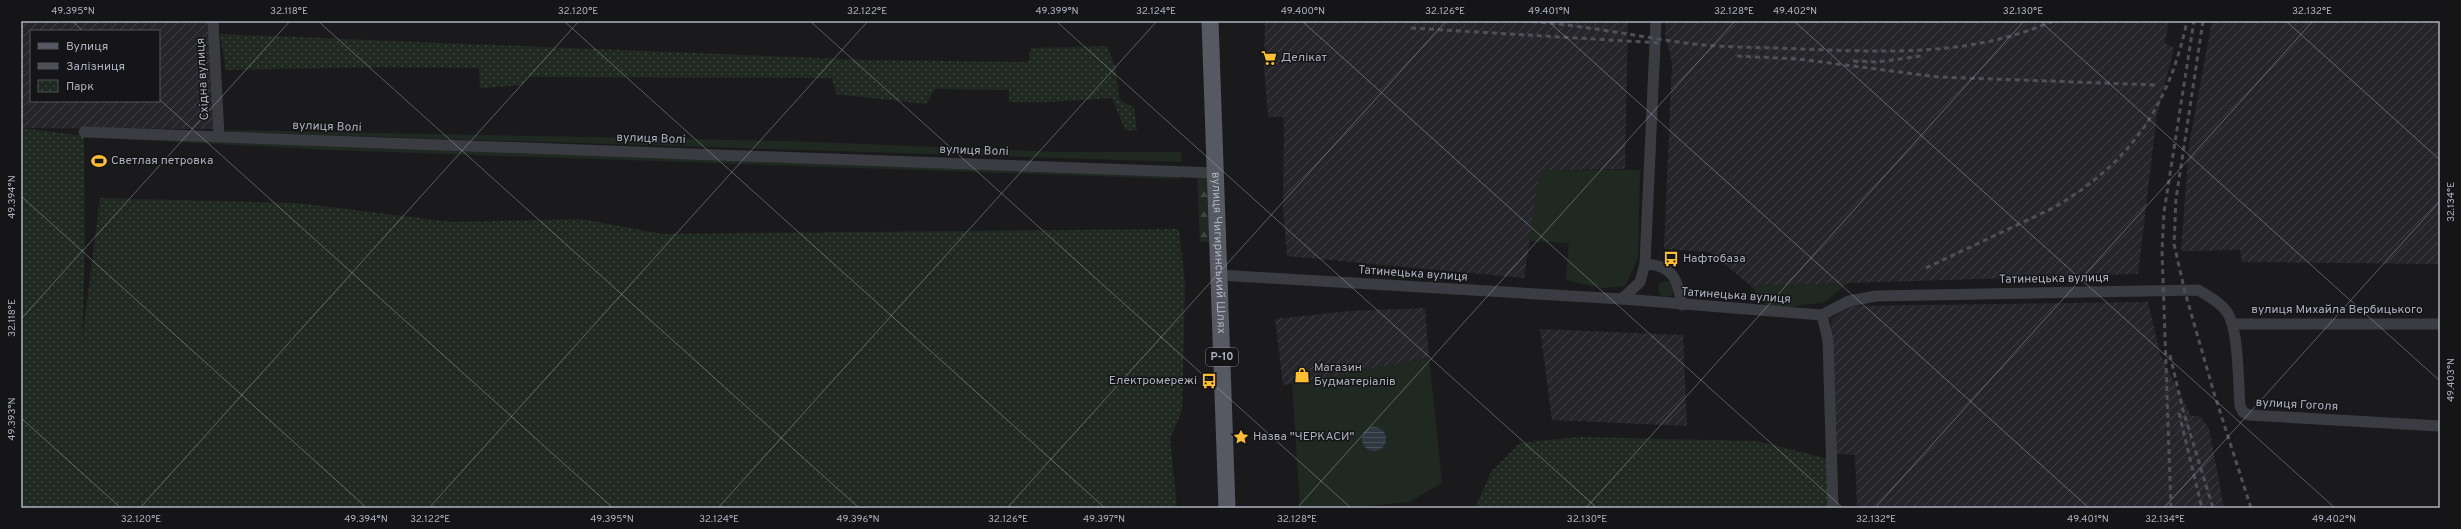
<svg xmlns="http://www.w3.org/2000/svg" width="2461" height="529" font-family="Overpass,sans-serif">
<defs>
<pattern id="industrial-furrows" width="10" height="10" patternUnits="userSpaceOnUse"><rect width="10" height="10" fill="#26262a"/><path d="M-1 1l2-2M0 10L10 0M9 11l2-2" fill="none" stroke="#434347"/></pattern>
<pattern id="forest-firs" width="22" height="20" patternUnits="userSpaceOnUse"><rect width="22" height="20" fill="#202921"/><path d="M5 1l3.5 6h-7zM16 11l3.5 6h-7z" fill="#3e463f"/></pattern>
<pattern id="park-dots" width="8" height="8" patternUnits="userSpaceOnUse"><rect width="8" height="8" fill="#202921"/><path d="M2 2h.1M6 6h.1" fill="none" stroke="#3e463f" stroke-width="1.8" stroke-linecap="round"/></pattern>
<pattern id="water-rules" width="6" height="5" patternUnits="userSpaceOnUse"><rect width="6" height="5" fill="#2f3942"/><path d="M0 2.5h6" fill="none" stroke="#4a535b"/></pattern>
</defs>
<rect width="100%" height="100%" fill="#1a1a1d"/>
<g fill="url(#industrial-furrows)" fill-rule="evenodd">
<path d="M 21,21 L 210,21 L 216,129 L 21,128 ZM 31,31 L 159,31 L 159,101 L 31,101 Z"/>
<path d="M 1265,21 L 1628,21 L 1625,169 L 1546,170 L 1538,182 L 1524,278 L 1287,256 L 1283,209 L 1284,125 L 1283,117 L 1268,117 L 1264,67 Z"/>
<path d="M 1666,21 L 2169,21 L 2165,43 L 2174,48 L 2157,114 L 2138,274 L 1751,286 L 1710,252 L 1664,249 L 1672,63 L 1665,34 Z"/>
<path d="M 2212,21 L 2440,21 L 2440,264 L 2242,262 L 2240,250 L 2181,251 L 2189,145 Z"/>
<path d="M 2148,302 L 2160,354 L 2191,416 L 2199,416 L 2209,428 L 2224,508 L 1857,508 L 1855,455 L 1836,454 L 1831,319 L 1851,306 Z"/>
<path d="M 1425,308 L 1429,357 L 1338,377 L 1283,385 L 1275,319 L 1350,311 Z"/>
<path d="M 1540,329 L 1683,335 L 1687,426 L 1552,420 Z"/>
</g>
<g fill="#202921">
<path d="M 227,130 L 789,141 L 1060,152 L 1182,152 L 1181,162 L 228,132 Z"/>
<path d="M 99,138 L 1180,174 L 1180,179 L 329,150 Z"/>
<path d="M 1546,170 L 1640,170 L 1638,258 L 1625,286 L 1601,288 L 1566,280 L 1569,243 L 1529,241 L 1538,182 Z"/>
<circle cx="1666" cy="289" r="8"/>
<path d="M 1848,283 L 1825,302 L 1782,308 L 1767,305 L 1751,286 Z"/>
<path d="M 1429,357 L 1442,483 L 1409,502 L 1345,508 L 1300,508 L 1292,384 Z"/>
</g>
<path fill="url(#forest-firs)" d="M 1197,177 L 1213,177 L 1215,242 L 1200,242 Z"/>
<g fill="url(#park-dots)">
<path d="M 220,34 L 867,60 L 1028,62 L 1031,48 L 1107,46 L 1116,69 L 1119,99 L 1134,108 L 1137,131 L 1125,130 L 1112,98 L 1050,102 L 1009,102 L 1009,90 L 935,89 L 926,104 L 836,94 L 832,78 L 527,77 L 523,85 L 480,88 L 479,68 L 385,67 L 226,70 Z"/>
<path d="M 21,128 L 84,136 L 85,248 L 82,342 L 100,198 L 297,203 L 452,222 L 581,219 L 662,234 L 1179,229 L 1185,284 L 1182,411 L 1170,438 L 1177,508 L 21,508 Z"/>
<path d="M 1579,437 L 1757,441 L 1832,460 L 1834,508 L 1475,508 L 1491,472 L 1520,443 Z"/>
</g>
<circle fill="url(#water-rules)" cx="1374" cy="439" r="12"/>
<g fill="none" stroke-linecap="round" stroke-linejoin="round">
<g stroke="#3b3c42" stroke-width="11">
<path d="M 213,21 L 219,136"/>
<path d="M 84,132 L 1216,173"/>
<path d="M 1645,264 C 1673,265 1678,280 1682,305"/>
<path d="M 1219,275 L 1622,299 L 1822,315 L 1849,301 L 1876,296 L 2198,290 C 2208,296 2220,302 2227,312 C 2239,330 2238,382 2240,406 L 2243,412 L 2249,415 L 2440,426"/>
<path d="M 1622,299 L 1640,282 L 1645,264 L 1656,21"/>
<path d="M 1822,315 L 1828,340 L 1833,508"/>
<path d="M 2233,324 L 2440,324"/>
</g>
<path stroke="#575962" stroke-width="17" id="s1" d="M 1210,21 L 1227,508"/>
<g stroke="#4e5057" stroke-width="3" stroke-dasharray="5 4" stroke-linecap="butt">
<path d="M 1523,21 C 1581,24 1637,37 1694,44 C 1729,48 1765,47 1800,49 C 1888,52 1970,57 2053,21"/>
<path d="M 2203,21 L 2176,199 L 2174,244 L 2185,292 L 2214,393 L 2251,508"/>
<path d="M 1411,28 L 1660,43"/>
<path d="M 1737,56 L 1797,59"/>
<path d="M 1791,58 L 1938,77 L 2158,85"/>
<path d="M 1853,61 L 1878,62 L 1921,56"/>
<path d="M 1926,268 L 2053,208 C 2129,164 2169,107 2187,21"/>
<path d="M 2170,355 L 2183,410 L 2213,508"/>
<path d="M 2179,413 L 2202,508"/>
<path d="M 2171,508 L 2162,251 L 2164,212 L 2194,21"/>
</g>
</g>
<path fill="none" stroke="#acb1bd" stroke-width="1" stroke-opacity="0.45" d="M 72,21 L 83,31M 318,21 L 859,508M 564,21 L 1105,508M 810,21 L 1351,508M 1056,21 L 1597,508M 1302,21 L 1843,508M 1548,21 L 2089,508M 1794,21 L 2335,508M 2040,21 L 2440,381M 2286,21 L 2440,160M 159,99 L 613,508M 21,196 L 367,508M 21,319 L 290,21M 21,418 L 121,508M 140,508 L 579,21M 429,508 L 868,21M 718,508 L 1157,21M 1007,508 L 1446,21M 1297,508 L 1735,21M 1586,508 L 2024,21M 1875,508 L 2313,21M 2164,508 L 2440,201"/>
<defs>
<symbol id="supermarket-bare" viewBox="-9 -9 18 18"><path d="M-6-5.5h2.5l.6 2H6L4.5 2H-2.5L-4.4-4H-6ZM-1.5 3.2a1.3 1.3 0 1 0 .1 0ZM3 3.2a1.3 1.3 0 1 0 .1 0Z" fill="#fdbe33" stroke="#151518" stroke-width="2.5" paint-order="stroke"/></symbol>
<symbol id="stadium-bare" viewBox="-9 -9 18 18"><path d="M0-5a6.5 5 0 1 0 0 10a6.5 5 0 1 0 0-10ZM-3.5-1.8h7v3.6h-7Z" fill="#fdbe33" stroke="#151518" stroke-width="2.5" paint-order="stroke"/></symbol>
<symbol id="bus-bare" viewBox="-9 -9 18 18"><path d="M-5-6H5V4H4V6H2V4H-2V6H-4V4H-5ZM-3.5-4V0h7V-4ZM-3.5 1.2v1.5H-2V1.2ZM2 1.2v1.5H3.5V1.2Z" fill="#fdbe33" stroke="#151518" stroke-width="2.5" paint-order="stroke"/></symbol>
<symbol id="shop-bare" viewBox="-9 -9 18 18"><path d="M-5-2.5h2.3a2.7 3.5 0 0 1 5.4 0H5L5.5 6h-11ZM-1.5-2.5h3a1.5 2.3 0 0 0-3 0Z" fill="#fdbe33" stroke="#151518" stroke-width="2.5" paint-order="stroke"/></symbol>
<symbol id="sight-bare" viewBox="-9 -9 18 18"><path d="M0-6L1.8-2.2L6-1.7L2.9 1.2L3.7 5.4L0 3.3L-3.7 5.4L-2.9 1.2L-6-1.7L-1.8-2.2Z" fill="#fdbe33" stroke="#151518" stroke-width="2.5" paint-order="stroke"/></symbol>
</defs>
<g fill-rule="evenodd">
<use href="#supermarket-bare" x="1258" y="47" width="22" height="22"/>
<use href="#stadium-bare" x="88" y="150" width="22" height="22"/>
<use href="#bus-bare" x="1660" y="248" width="22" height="22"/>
<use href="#shop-bare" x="1291" y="364" width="22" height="22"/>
<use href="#bus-bare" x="1198" y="370" width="22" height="22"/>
<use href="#sight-bare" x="1230" y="426" width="22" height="22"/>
</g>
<g text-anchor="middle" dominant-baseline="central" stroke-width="3" stroke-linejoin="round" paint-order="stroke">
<rect fill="#151518" stroke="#7f828c" stroke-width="1" x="1206" y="348" width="32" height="18" rx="3"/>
<g font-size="11" font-weight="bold" fill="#acb1bd">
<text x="1222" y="357">Р-10</text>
</g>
<g font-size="12" fill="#acb1bd" stroke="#151518" text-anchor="start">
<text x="1281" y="58">Делікат</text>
<text x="111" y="161">Светлая петровка</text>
<text x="1683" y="259">Нафтобаза</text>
<text x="1314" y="368">Магазин<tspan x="1314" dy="14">Будматеріалів</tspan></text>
<text x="1197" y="381" text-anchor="end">Електромережі</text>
<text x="1253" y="437">Назва "ЧЕРКАСИ"</text>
</g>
<g font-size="12" fill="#acb1bd" stroke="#151518">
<text transform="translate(203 79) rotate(-93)">Східна вулиця</text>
<text transform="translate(327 127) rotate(2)">вулиця Волі</text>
<text transform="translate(651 139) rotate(2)">вулиця Волі</text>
<text transform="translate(974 151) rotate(2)">вулиця Волі</text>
<text stroke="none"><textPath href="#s1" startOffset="232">вулиця Чигиринський Шлях</textPath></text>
<text transform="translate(1413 274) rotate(4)">Татинецька вулиця</text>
<text transform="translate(2054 279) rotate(-1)">Татинецька вулиця</text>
<text transform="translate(1736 296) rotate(4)">Татинецька вулиця</text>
<text x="2337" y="310">вулиця Михайла Вербицького</text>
<text transform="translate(2297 405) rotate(3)">вулиця Гоголя</text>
</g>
</g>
<rect width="2461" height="529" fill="none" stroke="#151518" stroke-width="44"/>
<rect x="30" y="30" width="130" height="72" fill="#151518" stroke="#51535a"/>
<rect x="38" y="43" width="20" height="6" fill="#575962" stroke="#51535a"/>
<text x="66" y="50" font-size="12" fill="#acb1bd">Вулиця</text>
<rect x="38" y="63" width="20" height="6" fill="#4e5057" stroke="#51535a"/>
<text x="66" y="70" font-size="12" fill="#acb1bd">Залізниця</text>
<rect x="38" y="80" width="20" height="12" fill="url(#park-dots)" stroke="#51535a"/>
<text x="66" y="90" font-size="12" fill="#acb1bd">Парк</text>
<rect x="22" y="22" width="2417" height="485" fill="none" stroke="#acb1bd" stroke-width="1.5"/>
<g font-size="10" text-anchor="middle" fill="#acb1bd">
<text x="73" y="14">49.395°N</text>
<text x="289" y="14">32.118°E</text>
<text x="578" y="14">32.120°E</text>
<text x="867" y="14">32.122°E</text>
<text x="1057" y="14">49.399°N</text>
<text x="1156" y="14">32.124°E</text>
<text x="1303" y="14">49.400°N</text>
<text x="1445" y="14">32.126°E</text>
<text x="1549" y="14">49.401°N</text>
<text x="1734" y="14">32.128°E</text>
<text x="1795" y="14">49.402°N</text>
<text x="2023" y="14">32.130°E</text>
<text x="2312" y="14">32.132°E</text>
<text transform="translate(11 197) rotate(-90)" y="4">49.394°N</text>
<text transform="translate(2450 202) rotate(-90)" y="4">32.134°E</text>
<text transform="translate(11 318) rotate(-90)" y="4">32.118°E</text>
<text transform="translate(2450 380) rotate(-90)" y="4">49.403°N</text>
<text transform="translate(11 419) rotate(-90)" y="4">49.393°N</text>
<text x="141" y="522">32.120°E</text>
<text x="366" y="522">49.394°N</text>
<text x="430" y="522">32.122°E</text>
<text x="612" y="522">49.395°N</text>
<text x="719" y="522">32.124°E</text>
<text x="858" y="522">49.396°N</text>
<text x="1008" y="522">32.126°E</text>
<text x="1104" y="522">49.397°N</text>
<text x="1297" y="522">32.128°E</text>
<text x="1587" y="522">32.130°E</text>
<text x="1876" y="522">32.132°E</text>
<text x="2088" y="522">49.401°N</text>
<text x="2165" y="522">32.134°E</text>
<text x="2334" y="522">49.402°N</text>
</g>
</svg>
